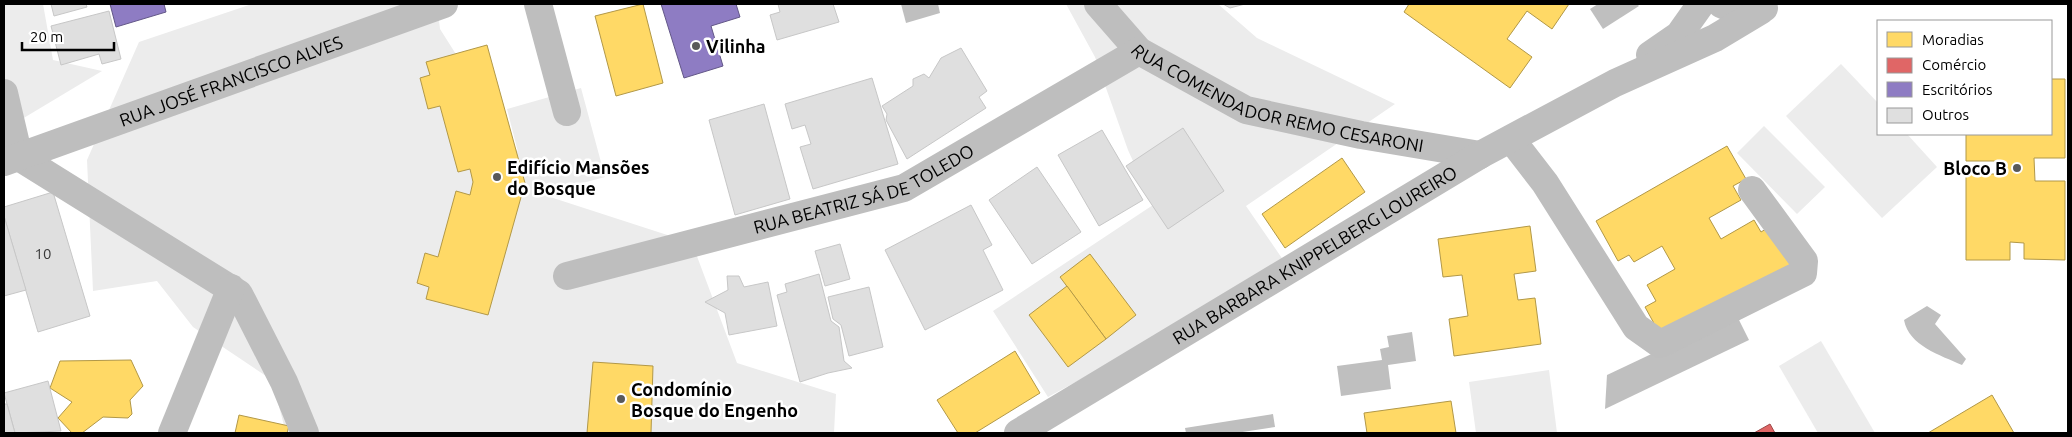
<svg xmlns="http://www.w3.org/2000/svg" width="2072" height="437" font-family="Ubuntu,sans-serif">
<rect width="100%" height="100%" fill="#fff"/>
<g fill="#ececec">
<path d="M 4,4 L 43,4 L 53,60 L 102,71 L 22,119 L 4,121 Z"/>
<path d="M 252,4 L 437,4 L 440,29 L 518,152 L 507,109 L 581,88 L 605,177 L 545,193 L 547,196 L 692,243 L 737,363 L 836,394 L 834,433 L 286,433 L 272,380 L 193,327 L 157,281 L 93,291 L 87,160 L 139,42 Z"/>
<path d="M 1066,4 L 1218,4 L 1257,38 L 1395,104 L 1246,206 L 1288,267 L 1048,397 L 993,311 L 1153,205 L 1128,150 L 1095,57 Z"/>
<path d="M 1841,64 L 1878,103 L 1878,134 L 1907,134 L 1937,167 L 1882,218 L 1786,116 Z"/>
<path d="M 1764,126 L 1825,187 L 1797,214 L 1737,153 Z"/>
<path d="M 1821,341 L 1875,433 L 1818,433 L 1779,366 Z"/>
<path d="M 1549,370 L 1557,433 L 1476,433 L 1469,382 Z"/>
</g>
<g fill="#bfbfbf">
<path d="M 901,4 L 938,4 L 940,13 L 906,23 Z"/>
<path d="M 1598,4 L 1637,4 L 1639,6 L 1603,29 L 1590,9 Z"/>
<path d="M 1927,306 L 1941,315 L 1935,324 L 1966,359 L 1962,365 C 1940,355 1909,346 1904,320 Z"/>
<path d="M 1736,314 L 1749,340 L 1605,409 L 1607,375 Z"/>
<path d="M 1412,332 L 1416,361 L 1388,365 L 1391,389 L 1341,396 L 1337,366 L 1382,360 L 1380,349 L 1389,347 L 1387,336 Z"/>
<path d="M 1273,414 L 1275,427 L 1236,433 L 1186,433 L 1185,428 Z"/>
</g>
<g fill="#ffd966" stroke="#b29847">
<path d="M 643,4 L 663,83 L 616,96 L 595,16 Z"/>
<path d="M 1409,4 L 1569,4 L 1552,29 L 1527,11 L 1507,39 L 1532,57 L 1510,88 L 1404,12 Z"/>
<path d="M 487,45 L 525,183 L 488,315 L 426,299 L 429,287 L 417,283 L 425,253 L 438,257 L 456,191 L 470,195 L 473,182 L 470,169 L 458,172 L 440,106 L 428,109 L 420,78 L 430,75 L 426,62 Z"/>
<path d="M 2051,79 L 2065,79 L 2065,158 L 2034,158 L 2035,181 L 2065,181 L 2065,260 L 2024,259 L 2024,243 L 2010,242 L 2010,260 L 1966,260 L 1966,174 L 1999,174 L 1999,161 L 1966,161 L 1966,134 L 2051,134 Z"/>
<path d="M 1727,146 L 1746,179 L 1733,186 L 1741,200 L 1709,218 L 1721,239 L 1754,220 L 1761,232 L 1771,226 L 1792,264 L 1662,338 L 1645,307 L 1656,301 L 1647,285 L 1675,269 L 1662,246 L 1634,262 L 1629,255 L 1618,261 L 1596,221 Z"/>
<path d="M 1342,158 L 1365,192 L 1285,248 L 1262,214 Z"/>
<path d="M 1530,226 L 1536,271 L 1514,274 L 1518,300 L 1535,298 L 1541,344 L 1454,356 L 1449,319 L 1468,316 L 1462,275 L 1443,277 L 1438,239 Z"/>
<path d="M 1090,254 L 1136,315 L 1106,339 L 1060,277 Z"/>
<path d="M 1067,286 L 1106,339 L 1068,367 L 1029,315 Z"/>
<path d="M 1015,351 L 1040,393 L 975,433 L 958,433 L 937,400 Z"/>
<path d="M 131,360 L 143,386 L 130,400 L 132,414 L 128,418 L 103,417 L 82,433 L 72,433 L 58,418 L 72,402 L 50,388 L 60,361 Z"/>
<path d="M 593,362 L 653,366 L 651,433 L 587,433 Z"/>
<path d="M 1992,395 L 2014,433 L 1928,433 Z"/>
<path d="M 1451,401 L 1456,433 L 1367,433 L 1364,413 Z"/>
<path d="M 239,415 L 289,426 L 287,433 L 235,433 Z"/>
</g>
<path fill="#e06666" stroke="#9d4747" d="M 1770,424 L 1775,433 L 1754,433 Z"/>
<g fill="#8e7cc3" stroke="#635788">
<path d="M 110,4 L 164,4 L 166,12 L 116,27 Z"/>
<path d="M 661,4 L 736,4 L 740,17 L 711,26 L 723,66 L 684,78 Z"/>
</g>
<g fill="#dfdfdf" stroke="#c7c7c7">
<path d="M 51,4 L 86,4 L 87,7 L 54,16 Z"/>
<path d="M 778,4 L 833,4 L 839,22 L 777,40 L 770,15 L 780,12 Z"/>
<path d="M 1223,4 L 1245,4 L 1230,8 Z"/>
<path d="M 109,11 L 121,59 L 102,64 L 99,54 L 61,65 L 51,26 Z"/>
<path d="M 961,48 L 987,91 L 979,97 L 986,108 L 907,159 L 886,120 L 887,114 L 882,106 L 913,86 L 913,79 L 924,74 L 929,78 L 941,58 Z"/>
<path d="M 872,78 L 898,164 L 813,189 L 800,147 L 811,144 L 805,125 L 792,129 L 785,104 Z"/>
<path d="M 764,104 L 790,199 L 735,215 L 709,120 Z"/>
<path d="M 1183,128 L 1224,191 L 1168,229 L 1126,166 Z"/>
<path d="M 1102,130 L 1143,200 L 1099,226 L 1058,155 Z"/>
<path d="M 1037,167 L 1081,232 L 1032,264 L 989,200 Z"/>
<path d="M 53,192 L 90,316 L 38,332 L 4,216 L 4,207 Z"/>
<path d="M 971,205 L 992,245 L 983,250 L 1003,290 L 925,330 L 885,250 Z"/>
<path d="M 4,216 L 26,290 L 4,296 Z"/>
<path d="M 840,244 L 850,279 L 825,286 L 815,251 Z"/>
<path d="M 819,274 L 831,321 L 839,327 L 844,361 L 852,368 L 828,373 L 800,382 L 777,295 L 787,292 L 785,284 Z"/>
<path d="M 727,276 L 739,276 L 744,287 L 768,282 L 777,326 L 729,335 L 725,313 L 705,302 L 728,290 Z"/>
<path d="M 869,287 L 883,347 L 849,356 L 841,325 L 833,319 L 828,297 Z"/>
<path d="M 48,381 L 61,431 L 15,433 L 4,393 Z"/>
<path d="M 4,404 L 7,404 L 15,433 L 4,433 Z"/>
</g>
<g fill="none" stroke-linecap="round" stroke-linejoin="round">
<g stroke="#bebebe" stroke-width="28">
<path d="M 538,4 L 567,112"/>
<path id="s1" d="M 1098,4 L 1139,51 L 1246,110 L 1361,135 L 1480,155"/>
<path d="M 1721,4 C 1734,10 1751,17 1764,8"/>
<path d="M 1650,55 L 1679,35 L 1701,4"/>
<path d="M 4,93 L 19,157"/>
<path d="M 1511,139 L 1545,183 L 1636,327 L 1660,344 L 1803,273 L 1804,261 L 1752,190"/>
<path d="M 19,157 L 239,294 L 284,382 L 305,433"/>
<path id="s2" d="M 4,162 L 444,4"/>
<path id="s3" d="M 567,276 L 904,188 L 1139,51"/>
<path d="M 172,433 L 231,288"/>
<path id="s4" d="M 1018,433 L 1480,155 L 1615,83 L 1715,38 L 1760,11"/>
</g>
</g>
<g fill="#595959" stroke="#fff" stroke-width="2">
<circle cx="696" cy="46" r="5"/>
<circle cx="2017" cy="168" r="5"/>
<circle cx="497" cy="177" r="5"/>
<circle cx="621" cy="399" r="5"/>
</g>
<g text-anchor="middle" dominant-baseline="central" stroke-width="5" stroke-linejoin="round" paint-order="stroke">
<g font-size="15" fill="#383838">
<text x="43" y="253">10</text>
</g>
<g font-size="18" font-weight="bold" fill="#000" stroke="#fff" text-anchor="start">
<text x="706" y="46">Vilinha</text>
<text x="507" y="167">Edifício Mansões<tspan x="507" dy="21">do Bosque</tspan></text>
<text x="2007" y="168" text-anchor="end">Bloco B</text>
<text x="631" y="389">Condomínio<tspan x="631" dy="21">Bosque do Engenho</tspan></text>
</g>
<g font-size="18" fill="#000" stroke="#fff">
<text stroke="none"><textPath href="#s2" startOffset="241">RUA JOSÉ FRANCISCO ALVES</textPath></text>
<text stroke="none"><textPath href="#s1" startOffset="211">RUA COMENDADOR REMO CESARONI</textPath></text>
<text stroke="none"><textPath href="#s3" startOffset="310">RUA BEATRIZ SÁ DE TOLEDO</textPath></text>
<text stroke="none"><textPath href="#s4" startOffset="346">RUA BARBARA KNIPPELBERG LOUREIRO</textPath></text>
</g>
</g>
<rect width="2072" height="437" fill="none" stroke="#000000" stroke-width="10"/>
<rect x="1877" y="20" width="175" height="115" fill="#ffffff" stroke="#999999"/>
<rect x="1887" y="32" width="25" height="15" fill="#ffd966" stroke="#999999"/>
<text x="1922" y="45" font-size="15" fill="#000000">Moradias</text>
<rect x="1887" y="58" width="25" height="15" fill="#e06666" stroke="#999999"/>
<text x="1922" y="70" font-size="15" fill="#000000">Comércio</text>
<rect x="1887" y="82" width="25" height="15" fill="#8e7cc3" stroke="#999999"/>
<text x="1922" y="95" font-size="15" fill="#000000">Escritórios</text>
<rect x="1887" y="108" width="25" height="15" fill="#dfdfdf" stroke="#999999"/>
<text x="1922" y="120" font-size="15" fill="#000000">Outros</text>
<path d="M22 42v8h92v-8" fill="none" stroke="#000000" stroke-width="2.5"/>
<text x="30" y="42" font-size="15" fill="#000000" stroke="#ffffff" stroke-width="4" paint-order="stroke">20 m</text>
</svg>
